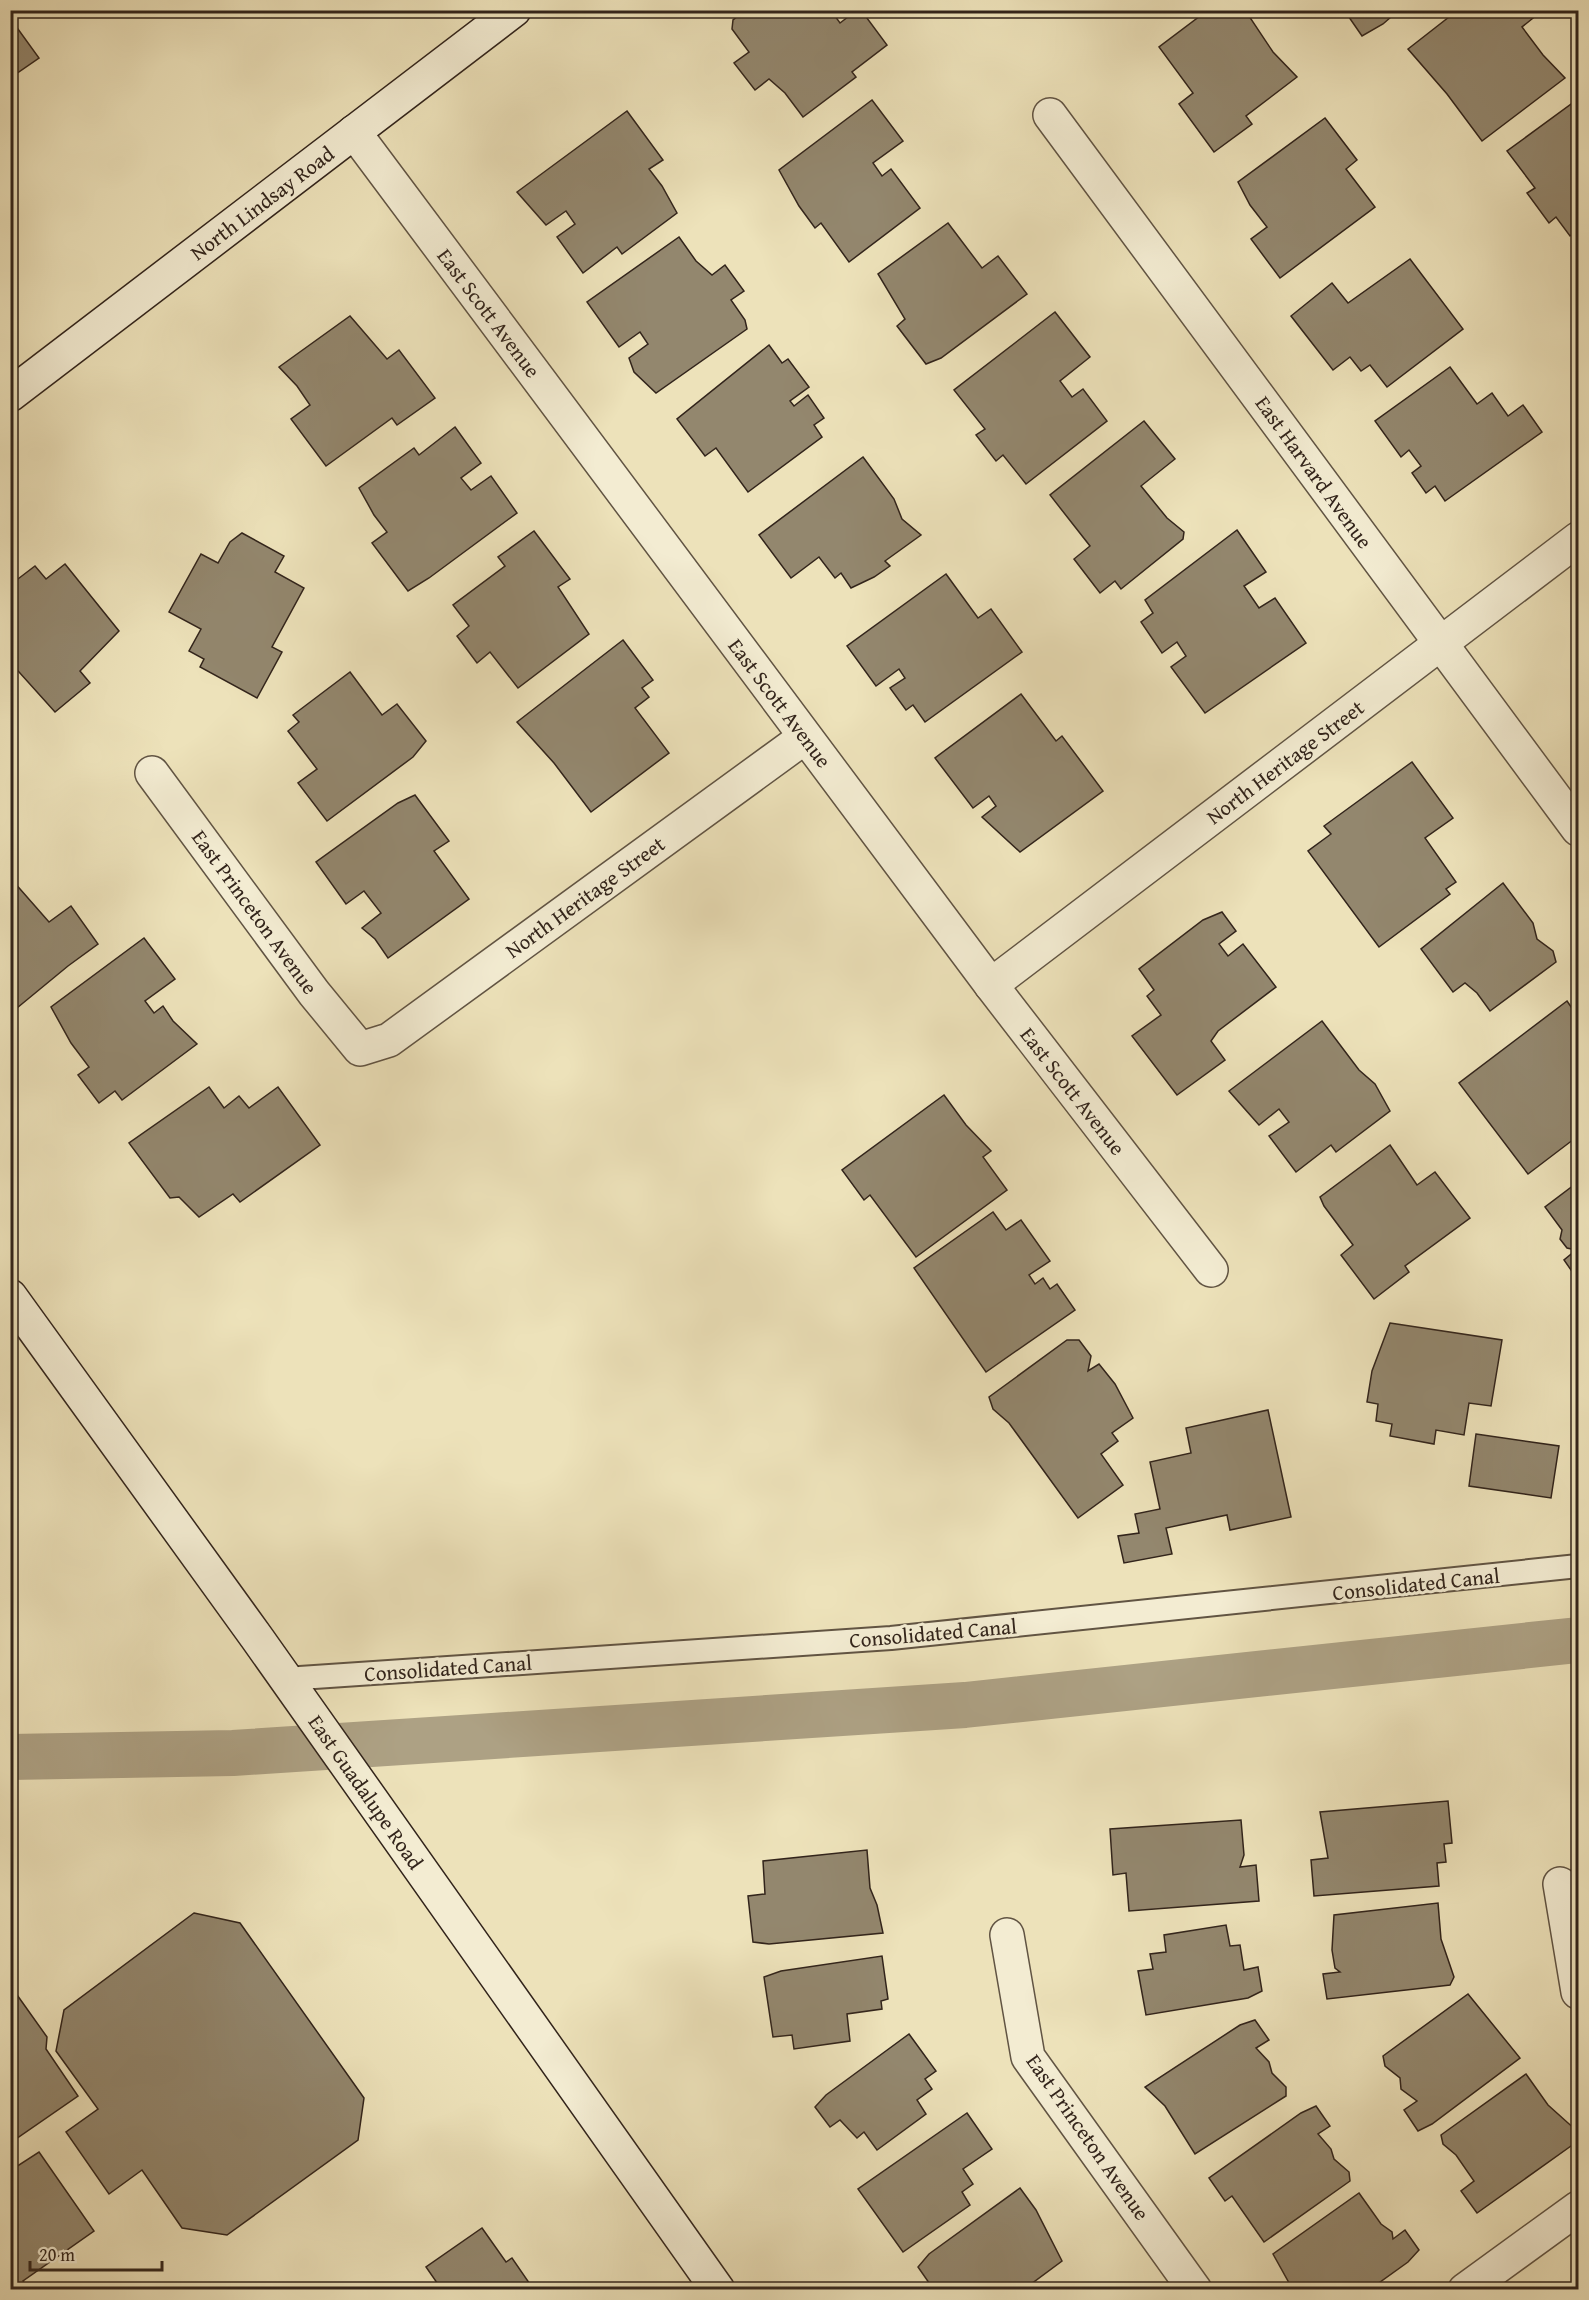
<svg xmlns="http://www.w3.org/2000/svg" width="1589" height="2300" font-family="'Gentium Book Plus',serif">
<rect width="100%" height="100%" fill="#ede2ba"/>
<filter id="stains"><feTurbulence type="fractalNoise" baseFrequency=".00333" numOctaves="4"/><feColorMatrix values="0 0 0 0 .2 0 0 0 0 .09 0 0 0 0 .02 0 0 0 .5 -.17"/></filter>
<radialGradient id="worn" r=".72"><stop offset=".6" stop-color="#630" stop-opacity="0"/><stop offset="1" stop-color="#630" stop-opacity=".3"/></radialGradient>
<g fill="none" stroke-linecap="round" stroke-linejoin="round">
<path stroke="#ada184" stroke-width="46" d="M 10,1757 L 233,1753 L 965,1705 L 1578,1640"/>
</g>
<g fill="#93876e" stroke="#32241b" stroke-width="1.5">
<path d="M 746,10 L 753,14 L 757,10 L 833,10 L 832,12 L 840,23 L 857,10 L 861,10 L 887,45 L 852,72 L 856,77 L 803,117 L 785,93 L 769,79 L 755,90 L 734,63 L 749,52 L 732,29 L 733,20 Z"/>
<path d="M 1208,10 L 1245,10 L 1273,52 L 1297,77 L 1246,116 L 1252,124 L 1214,152 L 1179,104 L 1193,93 L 1159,47 Z"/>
<path d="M 1344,10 L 1399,10 L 1383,24 L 1362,36 Z"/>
<path d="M 1458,10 L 1543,10 L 1522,27 L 1543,55 L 1565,78 L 1482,141 L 1447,94 L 1408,49 Z"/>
<path d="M 10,18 L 39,58 L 10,78 Z"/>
<path d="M 1578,99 L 1578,229 L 1570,236 L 1556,217 L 1549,223 L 1527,193 L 1535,188 L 1507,151 Z"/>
<path d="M 872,100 L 903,141 L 873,163 L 882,176 L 891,169 L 920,208 L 849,262 L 821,223 L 815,228 L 799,206 L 779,170 Z"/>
<path d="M 627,111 L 663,160 L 649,169 L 662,186 L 677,213 L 622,254 L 617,247 L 583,273 L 557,237 L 575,224 L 566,211 L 546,225 L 517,192 Z"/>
<path d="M 1325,118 L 1357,160 L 1346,169 L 1375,207 L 1280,278 L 1251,239 L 1267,227 L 1250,205 L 1238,182 Z"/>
<path d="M 948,223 L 982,268 L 998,256 L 1027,294 L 941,358 L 926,364 L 897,326 L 905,319 L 878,274 Z"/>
<path d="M 679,237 L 696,261 L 712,275 L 725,265 L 744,291 L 731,300 L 745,320 L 747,329 L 656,393 L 634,372 L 629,358 L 648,344 L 640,332 L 619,347 L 587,302 Z"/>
<path d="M 1410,259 L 1463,329 L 1387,387 L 1370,365 L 1361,371 L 1350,357 L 1333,370 L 1291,316 L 1332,283 L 1348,303 Z"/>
<path d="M 1055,312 L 1090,357 L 1060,381 L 1072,397 L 1083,389 L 1107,421 L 1026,484 L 1003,455 L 996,461 L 976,435 L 985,429 L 954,390 Z"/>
<path d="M 350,316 L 387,359 L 399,350 L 435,398 L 397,425 L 392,418 L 326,466 L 291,419 L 310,405 L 297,386 L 279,367 Z"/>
<path d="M 769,345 L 782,363 L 788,359 L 809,387 L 790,401 L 794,406 L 808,395 L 824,418 L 814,425 L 822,437 L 748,492 L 716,448 L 705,456 L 677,419 Z"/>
<path d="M 1450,367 L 1477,404 L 1492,393 L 1508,416 L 1523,405 L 1542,432 L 1445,501 L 1435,486 L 1426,493 L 1412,473 L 1421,466 L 1409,450 L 1401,457 L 1375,421 Z"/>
<path d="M 1144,421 L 1175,459 L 1141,486 L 1167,518 L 1184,532 L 1183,539 L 1121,589 L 1115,581 L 1100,593 L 1074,559 L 1090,546 L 1050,495 Z"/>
<path d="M 455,427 L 481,463 L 461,478 L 471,490 L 491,476 L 517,513 L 429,578 L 408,591 L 372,543 L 387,532 L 374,515 L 359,488 L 414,448 L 419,455 Z"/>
<path d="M 863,457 L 894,499 L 902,519 L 921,535 L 885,561 L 890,566 L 874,577 L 851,588 L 841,573 L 835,578 L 819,557 L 791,578 L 759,535 Z"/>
<path d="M 1237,530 L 1266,572 L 1244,586 L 1259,608 L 1275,598 L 1306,643 L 1205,713 L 1171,667 L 1186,656 L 1177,642 L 1162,653 L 1141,622 L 1153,613 L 1145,600 Z"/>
<path d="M 534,531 L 570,579 L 558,587 L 589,634 L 518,688 L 490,652 L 477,663 L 457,636 L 469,626 L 453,605 L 505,566 L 498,557 Z"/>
<path d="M 242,533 L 284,556 L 275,572 L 304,588 L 272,647 L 282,652 L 257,698 L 200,667 L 204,659 L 189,651 L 201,629 L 169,612 L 201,554 L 218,563 L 230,542 Z"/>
<path d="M 65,564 L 119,631 L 80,671 L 90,683 L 55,712 L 10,662 L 10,585 L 35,566 L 46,579 Z"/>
<path d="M 946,574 L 978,618 L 991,609 L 1022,652 L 925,722 L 913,705 L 906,710 L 890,688 L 905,678 L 899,669 L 876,686 L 847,646 Z"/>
<path d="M 623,640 L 653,680 L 642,688 L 649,697 L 635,708 L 669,753 L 591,812 L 554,763 L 517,722 Z"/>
<path d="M 350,672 L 382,715 L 397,704 L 426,741 L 413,757 L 327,821 L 298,783 L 317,769 L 288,731 L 299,722 L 293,715 Z"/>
<path d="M 1021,694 L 1056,741 L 1062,736 L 1103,791 L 1020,852 L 982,817 L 996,806 L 989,796 L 973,808 L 935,758 Z"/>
<path d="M 1412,762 L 1453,818 L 1425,838 L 1456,882 L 1446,889 L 1450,894 L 1379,947 L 1308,851 L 1331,834 L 1324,826 Z"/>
<path d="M 415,795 L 449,841 L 434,851 L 469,899 L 388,958 L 375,939 L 362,928 L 381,913 L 364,891 L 346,904 L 316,862 L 398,803 Z"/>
<path d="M 13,881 L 49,922 L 71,906 L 98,944 L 68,966 L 17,1008 L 10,999 L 10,882 Z"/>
<path d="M 1503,883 L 1533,923 L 1537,939 L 1553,951 L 1556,962 L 1490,1011 L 1477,993 L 1465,983 L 1453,992 L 1421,949 Z"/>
<path d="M 1222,912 L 1236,931 L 1219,944 L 1228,956 L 1243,944 L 1276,987 L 1218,1031 L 1211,1041 L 1225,1060 L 1177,1095 L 1132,1036 L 1161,1015 L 1147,996 L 1154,990 L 1139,969 L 1203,920 Z"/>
<path d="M 144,938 L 175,979 L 145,1001 L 154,1013 L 163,1006 L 173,1021 L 197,1044 L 122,1100 L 115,1091 L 99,1103 L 78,1075 L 89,1067 L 71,1043 L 51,1007 Z"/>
<path d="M 1567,1001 L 1578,1017 L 1578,1061 L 1576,1062 L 1578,1065 L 1578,1136 L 1528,1174 L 1459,1083 Z"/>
<path d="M 1322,1021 L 1359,1070 L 1375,1084 L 1390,1111 L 1336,1152 L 1331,1145 L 1296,1172 L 1269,1136 L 1289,1122 L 1279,1109 L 1259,1125 L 1229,1091 Z"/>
<path d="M 209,1087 L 224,1108 L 239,1096 L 249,1108 L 278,1087 L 320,1145 L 240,1202 L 233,1194 L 199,1217 L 179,1197 L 170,1198 L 129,1143 Z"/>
<path d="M 944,1095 L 966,1125 L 991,1151 L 983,1157 L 1007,1190 L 916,1257 L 870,1195 L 864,1200 L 842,1170 Z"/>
<path d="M 1390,1145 L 1417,1185 L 1435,1172 L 1470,1218 L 1405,1266 L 1409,1272 L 1374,1299 L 1341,1255 L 1353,1245 L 1324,1206 L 1320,1197 Z"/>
<path d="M 1578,1182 L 1578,1280 L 1564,1260 L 1576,1250 L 1567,1248 L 1560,1239 L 1562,1230 L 1545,1207 Z"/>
<path d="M 993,1212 L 1006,1230 L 1021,1220 L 1050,1261 L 1029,1275 L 1035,1284 L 1043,1278 L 1050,1289 L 1057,1284 L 1075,1310 L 986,1372 L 914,1268 Z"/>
<path d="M 1390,1323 L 1502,1340 L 1491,1406 L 1469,1403 L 1464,1435 L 1436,1430 L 1434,1444 L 1390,1436 L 1392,1424 L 1376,1421 L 1378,1404 L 1367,1402 L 1372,1371 Z"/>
<path d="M 1067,1340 L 1079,1340 L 1091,1356 L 1088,1371 L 1099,1364 L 1115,1384 L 1133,1418 L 1112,1433 L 1118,1441 L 1101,1454 L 1123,1485 L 1078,1518 L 1009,1423 L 993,1409 L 989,1397 Z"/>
<path d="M 1268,1410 L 1291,1517 L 1230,1530 L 1227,1515 L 1166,1528 L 1172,1554 L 1124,1563 L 1118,1536 L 1139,1533 L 1135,1514 L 1160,1509 L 1150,1462 L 1191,1453 L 1186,1428 Z"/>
<path d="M 1476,1434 L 1559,1446 L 1551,1498 L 1469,1486 Z"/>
<path d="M 1448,1801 L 1452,1843 L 1444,1844 L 1446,1862 L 1437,1863 L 1439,1886 L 1314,1896 L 1311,1860 L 1328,1858 L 1320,1812 Z"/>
<path d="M 1241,1820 L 1244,1855 L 1240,1867 L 1256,1865 L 1259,1901 L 1129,1911 L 1126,1873 L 1113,1875 L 1110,1829 Z"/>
<path d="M 867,1850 L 870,1888 L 877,1905 L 883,1933 L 769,1944 L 753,1942 L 748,1896 L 765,1894 L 763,1861 Z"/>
<path d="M 1438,1903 L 1441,1939 L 1454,1977 L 1450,1985 L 1327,1999 L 1323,1974 L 1340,1972 L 1335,1968 L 1332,1950 L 1334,1915 Z"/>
<path d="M 194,1913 L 240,1923 L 364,2098 L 358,2140 L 227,2235 L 182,2228 L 142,2170 L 109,2194 L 66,2132 L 98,2109 L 56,2051 L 64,2010 Z"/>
<path d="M 1226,1925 L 1230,1946 L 1240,1945 L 1244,1970 L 1258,1967 L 1262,1991 L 1248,1998 L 1146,2015 L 1138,1971 L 1153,1969 L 1150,1954 L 1166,1952 L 1164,1935 Z"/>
<path d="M 882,1956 L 888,1999 L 881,2001 L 882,2009 L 847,2014 L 850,2041 L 794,2049 L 792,2035 L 773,2037 L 764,1977 L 781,1971 Z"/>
<path d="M 10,1985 L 47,2037 L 46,2049 L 78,2096 L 10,2143 Z"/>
<path d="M 1468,1994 L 1520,2058 L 1432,2124 L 1418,2131 L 1404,2110 L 1417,2101 L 1401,2089 L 1400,2078 L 1385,2066 L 1383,2056 Z"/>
<path d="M 1255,2020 L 1269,2040 L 1256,2048 L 1269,2062 L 1272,2073 L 1286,2087 L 1286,2096 L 1195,2154 L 1165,2106 L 1145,2087 L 1240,2025 Z"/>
<path d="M 909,2034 L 936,2071 L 925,2079 L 932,2089 L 917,2100 L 926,2114 L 877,2150 L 864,2132 L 857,2138 L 840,2120 L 830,2127 L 815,2107 L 826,2095 Z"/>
<path d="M 1526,2074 L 1548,2105 L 1577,2131 L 1578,2141 L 1477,2213 L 1461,2191 L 1474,2181 L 1456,2155 L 1443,2144 L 1441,2135 Z"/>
<path d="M 1316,2106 L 1330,2126 L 1318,2134 L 1331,2149 L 1334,2159 L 1349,2172 L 1350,2181 L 1264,2242 L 1232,2196 L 1225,2201 L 1209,2178 L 1301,2113 Z"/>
<path d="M 967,2113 L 992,2149 L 963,2169 L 973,2184 L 962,2192 L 970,2205 L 903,2252 L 858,2189 Z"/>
<path d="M 39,2152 L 94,2231 L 23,2281 L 29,2290 L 10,2290 L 10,2159 L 16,2167 Z"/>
<path d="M 1020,2188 L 1036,2210 L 1062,2261 L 1023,2290 L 934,2290 L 918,2267 L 929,2254 Z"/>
<path d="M 1359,2193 L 1381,2224 L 1392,2232 L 1393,2239 L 1405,2230 L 1419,2250 L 1408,2262 L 1369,2290 L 1293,2290 L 1273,2254 Z"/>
<path d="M 482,2228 L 506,2262 L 512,2258 L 534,2290 L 442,2290 L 426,2267 Z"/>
</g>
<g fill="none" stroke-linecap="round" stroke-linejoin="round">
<defs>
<path id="lane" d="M 285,1679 L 891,1638 L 1578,1566"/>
<g id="street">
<path d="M 1050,115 L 1578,829"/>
<path d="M 354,132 L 991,985 L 1211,1270"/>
<path d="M 152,773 L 314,993 L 360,1049 L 389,1040 L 805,737"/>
<path d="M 991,985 L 1578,539"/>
<path d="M 1560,1884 L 1578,1992"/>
<path d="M 1007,1935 L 1028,2057 L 1195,2290"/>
<path d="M 1465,2290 L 1578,2208"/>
</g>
<g id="secondary">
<path d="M 10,395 L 514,10"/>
<path d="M 10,1296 L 257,1638 L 718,2290"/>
</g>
</defs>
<use href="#lane" stroke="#615443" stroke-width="26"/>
<use href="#street" stroke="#615443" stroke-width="36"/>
<use href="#secondary" stroke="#32241b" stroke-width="36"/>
<use href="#lane" stroke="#f3ecd2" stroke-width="22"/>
<use href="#street" stroke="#f3ecd2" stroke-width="33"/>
<use href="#secondary" stroke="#f3ecd2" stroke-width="33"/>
</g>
<g text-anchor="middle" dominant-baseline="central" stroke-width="6" stroke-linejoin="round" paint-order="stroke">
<g font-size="21" fill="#32241b" stroke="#f3ecd2">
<text transform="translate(262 203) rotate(-37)">North Lindsay Road</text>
<text transform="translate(489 313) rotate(53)">East Scott Avenue</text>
<text transform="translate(1314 472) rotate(54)">East Harvard Avenue</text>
<text transform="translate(780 703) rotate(53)">East Scott Avenue</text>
<text transform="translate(1285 762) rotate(-37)">North Heritage Street</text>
<text transform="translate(585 897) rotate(-36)">North Heritage Street</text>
<text transform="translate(255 912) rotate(54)">East Princeton Avenue</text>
<text transform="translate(1073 1091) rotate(52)">East Scott Avenue</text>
<text transform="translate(1416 1584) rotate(-6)">Consolidated Canal</text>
<text transform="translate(933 1633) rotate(-5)">Consolidated Canal</text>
<text transform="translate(448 1668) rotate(-4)">Consolidated Canal</text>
<text transform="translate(366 1792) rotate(55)">East Guadalupe Road</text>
<text transform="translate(1088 2137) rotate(55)">East Princeton Avenue</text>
</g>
</g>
<rect width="1589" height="2300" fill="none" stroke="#ede2ba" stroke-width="36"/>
<rect x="12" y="12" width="1565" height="2276" fill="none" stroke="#32241b" stroke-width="3"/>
<rect x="18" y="18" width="1553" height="2264" fill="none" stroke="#32241b" stroke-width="1.5"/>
<path d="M30 2261v9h132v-9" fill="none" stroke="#32241b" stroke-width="3"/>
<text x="39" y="2261" font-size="18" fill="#32241b" stroke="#f3ecd2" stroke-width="4.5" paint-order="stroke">20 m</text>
<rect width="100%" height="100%" filter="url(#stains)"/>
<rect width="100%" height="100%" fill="url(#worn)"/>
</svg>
